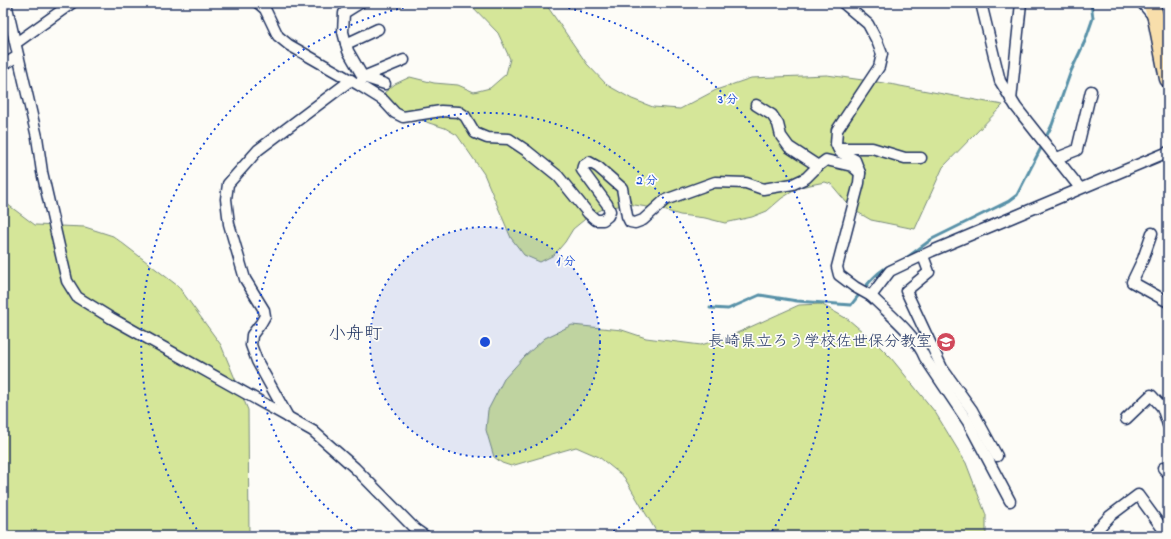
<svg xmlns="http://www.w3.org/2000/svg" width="1171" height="539" font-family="'Indie Flower','Klee One',sans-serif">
<rect width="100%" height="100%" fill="#fdfcf7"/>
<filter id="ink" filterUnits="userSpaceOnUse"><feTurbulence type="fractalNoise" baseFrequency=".025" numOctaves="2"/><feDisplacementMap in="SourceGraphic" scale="8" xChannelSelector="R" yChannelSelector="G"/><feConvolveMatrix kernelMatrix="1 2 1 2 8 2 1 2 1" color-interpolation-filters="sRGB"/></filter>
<g filter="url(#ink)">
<g fill="#d5e699" stroke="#788a7c">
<path d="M 469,3 L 545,3 L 587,64 L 607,85 L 632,99 L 653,107 L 680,109 L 716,90 L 751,78 L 827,75 L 884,83 L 1003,105 L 943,167 L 915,229 L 871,220 L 852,209 L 831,184 L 825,182 L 800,187 L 782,198 L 767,211 L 752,217 L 725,223 L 705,218 L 680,215 L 660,209 L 628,204 L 603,209 L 590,215 L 573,229 L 565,242 L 554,255 L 540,262 L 524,255 L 511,238 L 484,174 L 457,135 L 445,128 L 429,123 L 392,107 L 384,93 L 395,84 L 410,77 L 434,83 L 458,85 L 474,92 L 490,88 L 506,74 L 510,59 L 498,33 Z"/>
<path d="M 3,201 L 35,225 L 85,227 L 113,236 L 178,286 L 221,345 L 248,410 L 249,536 L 3,536 Z"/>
<path d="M 821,304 L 849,320 L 876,343 L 891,358 L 935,412 L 966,463 L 986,515 L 986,536 L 659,536 L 624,477 L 599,457 L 576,447 L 511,466 L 502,463 L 494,457 L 486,430 L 488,410 L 504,379 L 525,356 L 545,338 L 572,325 L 622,330 L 646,338 L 701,345 L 728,337 L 799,305 Z"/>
</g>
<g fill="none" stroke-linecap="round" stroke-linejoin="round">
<g stroke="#5891a8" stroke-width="3">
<path d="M 1045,139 L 1052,125 L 1071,71 L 1085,41 L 1093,18 L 1091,3"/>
<path d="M 905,259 L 932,239 L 1009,201 L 1017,195 L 1043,144"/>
<path d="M 710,308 L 728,309 L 760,295 L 797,301 L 851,305 C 864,289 875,271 894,264"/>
</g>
<defs>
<g id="minor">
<path d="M 6,3 L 37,137 L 42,172 L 67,281 L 77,297 L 111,318 L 313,431 L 355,468 L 415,529 L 425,536"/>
<path d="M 258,3 L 265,9 L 278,36 L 289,45 L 359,85 L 383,100 L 395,113 L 403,117 L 441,111 L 459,112 L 465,116 L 475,133 L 487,138 L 509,139 L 527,151 L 558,176 L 588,213 L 596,220 L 603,220 L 608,216 L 610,211 L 607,204 L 582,170 L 583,166 L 589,162 L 598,167 L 622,188 L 627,216 L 630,222 L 635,223 L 643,220 L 665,200 L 715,182 L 746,183 L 763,189 L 793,184 L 806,178 L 818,166 L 826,160 L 852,166 L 860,173"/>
<path d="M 360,3 L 344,13 L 343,32 L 348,51 L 363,77 L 404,60"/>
<path d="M 843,3 L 868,24 L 877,41 L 882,54 L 879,67 L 837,130 L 836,144 L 840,152 L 855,160 L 860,173 L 859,183 L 837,267 L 839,275 L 855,287 L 871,296 L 890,271 L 932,251 L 1168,152"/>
<path d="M 981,3 L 1000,81 L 1016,107 L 1080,188"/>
<path d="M 1142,3 L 1168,33"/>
<path d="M 16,43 L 72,3"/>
<path d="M 346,44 L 378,29"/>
<path d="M 3,65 L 18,56"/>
<path d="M 362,79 L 363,77 L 385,84"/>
<path d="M 1011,100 L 1021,3"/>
<path d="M 756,105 L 772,115 L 778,124 L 781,136 L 789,147 L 818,166"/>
<path d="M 838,148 L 872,148 L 905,158 L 921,158"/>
<path d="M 1057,158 L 1077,150 L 1091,91"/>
<path d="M 1152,233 L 1143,259 L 1132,282 L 1168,302"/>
<path d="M 923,256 L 929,272 L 906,291 L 942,368 L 972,410 L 997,456"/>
<path d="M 871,296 C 889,314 915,334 925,358 L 968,422 L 1010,501"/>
<path d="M 288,417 L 257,361 L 251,345 L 252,335 L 261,323 L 265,316 L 264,310 L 245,279 L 229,224 L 226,199 L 228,184 L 258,150 L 351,80"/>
<path d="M 1126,419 L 1151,395 L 1162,407 L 1168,425"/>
<path d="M 1163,468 L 1168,473"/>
<path d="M 1095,532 L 1110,516 L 1138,495 L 1168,536"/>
</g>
<path id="trunk" d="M 1151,3 L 1156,18 L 1168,79"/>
</defs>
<use href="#minor" stroke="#1b2f5e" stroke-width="13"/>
<use href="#trunk" stroke="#1b2f5e" stroke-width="19"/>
<use href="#minor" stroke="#fdfcf7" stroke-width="10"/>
<use href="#trunk" stroke="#f8deab" stroke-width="16"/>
</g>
</g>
<circle cx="485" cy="342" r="115" fill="#1d4ed8" fill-opacity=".12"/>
<g fill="none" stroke="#1d4ed8" stroke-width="2" stroke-dasharray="2 4">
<circle cx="485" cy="342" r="115"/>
<path d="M362 535A229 229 0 1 1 608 535"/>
<path d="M200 534A344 344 0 0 1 425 3M545 3A344 344 0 0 1 770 534"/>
</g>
<defs>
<symbol id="school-disc" viewBox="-11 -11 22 22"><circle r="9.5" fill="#d1495b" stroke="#fdfcf7"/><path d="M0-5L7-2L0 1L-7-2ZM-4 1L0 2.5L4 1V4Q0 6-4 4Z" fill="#fff"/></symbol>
</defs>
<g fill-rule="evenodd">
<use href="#school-disc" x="935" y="331" width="22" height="22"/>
</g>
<g text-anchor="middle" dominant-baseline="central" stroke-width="3.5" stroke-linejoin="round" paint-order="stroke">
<g font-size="16" fill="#1b2f5e" stroke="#fdfcf7" text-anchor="end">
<text x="932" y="342">長崎県立ろう学校佐世保分教室</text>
</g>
<g font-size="18" fill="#1b2f5e" stroke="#fdfcf7">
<text x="355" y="335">小舟町</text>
</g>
</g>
<circle cx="485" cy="342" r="6" fill="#1d4ed8" stroke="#fdfcf7" stroke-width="2"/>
<g font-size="12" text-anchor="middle" font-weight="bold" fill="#1d4ed8" stroke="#fdfcf7" stroke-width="3.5" stroke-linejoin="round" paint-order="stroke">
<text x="728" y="103">3 分</text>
<text x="647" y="184">2 分</text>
<text x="566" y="265">1 分</text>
</g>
<rect width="1171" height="539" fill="none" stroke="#fdfcf7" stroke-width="16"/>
<rect x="8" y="8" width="1155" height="523" fill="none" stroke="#1b2f5e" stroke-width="1.5" filter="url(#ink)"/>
</svg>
